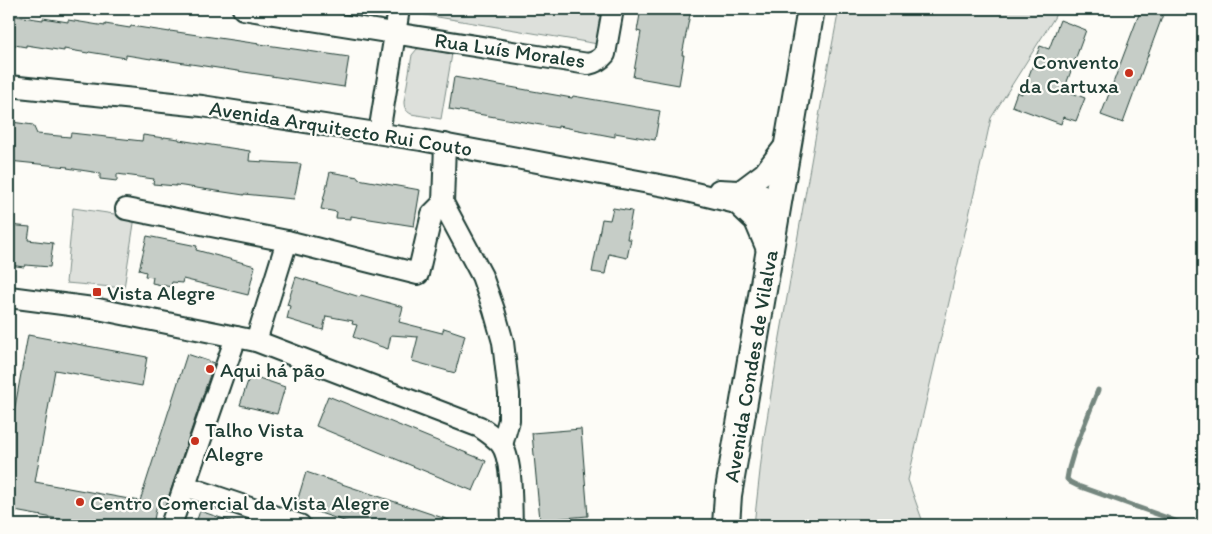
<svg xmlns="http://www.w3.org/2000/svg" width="1212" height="534" font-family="Itim,sans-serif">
<rect width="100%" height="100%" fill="#fdfcf7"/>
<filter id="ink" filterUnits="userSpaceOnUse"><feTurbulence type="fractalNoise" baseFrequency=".02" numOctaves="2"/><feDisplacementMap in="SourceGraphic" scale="10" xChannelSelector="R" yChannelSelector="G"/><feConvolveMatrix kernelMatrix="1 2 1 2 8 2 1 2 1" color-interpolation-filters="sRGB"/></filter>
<g filter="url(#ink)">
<g fill="#dde0db" stroke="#7e8e88">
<path d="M 421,9 L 604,9 L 598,44 L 420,14 Z"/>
<path d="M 839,9 L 1058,9 L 1054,18 L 991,118 L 982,159 L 908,480 L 924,525 L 754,525 L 763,444 L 780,337 L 826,77 Z"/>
<path d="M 422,48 L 452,54 L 441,119 L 411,114 C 406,111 404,108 404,102 L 412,55 L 417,49 Z"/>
<path d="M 73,208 L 135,217 L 124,288 L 66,283 Z"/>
</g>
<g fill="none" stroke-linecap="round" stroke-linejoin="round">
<path stroke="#75877f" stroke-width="5" d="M 1098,390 L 1074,451 L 1069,468 L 1067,479 L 1070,482 L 1078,486 L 1165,517 L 1185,525"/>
</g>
<g fill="#c6cdc7" stroke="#1f3d34">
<path d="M 641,9 L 691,9 L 682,55 L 684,55 L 679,85 L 633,77 L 641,32 L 637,31 Z"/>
<path d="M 1141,9 L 1165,9 L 1123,123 L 1101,115 Z"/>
<path d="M 9,15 L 43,20 L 43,18 L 68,22 L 68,20 L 105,26 L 105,24 L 130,28 L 131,26 L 170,32 L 170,31 L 349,57 L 344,87 L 151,58 L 151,59 L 126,55 L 126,58 L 89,52 L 88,53 L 64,49 L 64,51 L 26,45 L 26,47 L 9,44 Z"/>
<path d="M 1060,20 L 1086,30 L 1064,90 L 1085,98 L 1076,121 L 1063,117 L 1061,124 L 1012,106 L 1017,92 L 1022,94 L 1040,46 L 1049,49 Z"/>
<path d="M 454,77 L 572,98 L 573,96 L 660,111 L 655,140 L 615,133 L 615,137 L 558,126 L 558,128 L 449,109 Z"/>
<path d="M 12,122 L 33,125 L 37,134 L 70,137 L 71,133 L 142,141 L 143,135 L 164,138 L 164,137 L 179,139 L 179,140 L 250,151 L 249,161 L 301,164 L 294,199 L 244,194 L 244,195 L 176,185 L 176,186 L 153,184 L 154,179 L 117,174 L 117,181 L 100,179 L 100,173 L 67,168 L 68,167 L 9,161 L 9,145 Z"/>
<path d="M 330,172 L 358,177 L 358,179 L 420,190 L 414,226 L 351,216 L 351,219 L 336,218 L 337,212 L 321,209 Z"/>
<path d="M 613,208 L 632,211 L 627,239 L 631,239 L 627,258 L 609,254 L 605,274 L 592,272 L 602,219 L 610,220 Z"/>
<path d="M 9,225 L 30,227 L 28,240 L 53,243 L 50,267 L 25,265 L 24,267 L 9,265 Z"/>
<path d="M 147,236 L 197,246 L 196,250 L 255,266 L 248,295 L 183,279 L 182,283 L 172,282 L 171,287 L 152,283 L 153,277 L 145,276 L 146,272 L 139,270 Z"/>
<path d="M 296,277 L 360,297 L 361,295 L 403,307 L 399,322 L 442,333 L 444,328 L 465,335 L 455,373 L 412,361 L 418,337 L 391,335 L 388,349 L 353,337 L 357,325 L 352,324 L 353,321 L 326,316 L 323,330 L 287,319 L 290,306 L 287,305 Z"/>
<path d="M 28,335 L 147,357 L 142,386 L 55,370 L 35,482 L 140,501 L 187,354 L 214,363 L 165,507 L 157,504 L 153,525 L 92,525 L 9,510 L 9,440 Z"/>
<path d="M 250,375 L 285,387 L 277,414 L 240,405 Z"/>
<path d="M 328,396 L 486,461 L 473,491 L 316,426 Z"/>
<path d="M 581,429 L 588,516 L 540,520 L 532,433 Z"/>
<path d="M 306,472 L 458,523 L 457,525 L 356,525 L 296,505 Z"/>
<path d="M 200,511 L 236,523 L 235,525 L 195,525 Z"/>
</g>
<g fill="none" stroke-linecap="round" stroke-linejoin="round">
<defs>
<g id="minor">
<path d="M 243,9 L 588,64 C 596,62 600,60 605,54 L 613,9"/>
<path d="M 9,86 L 202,106 L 421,140 L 670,187 L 757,208 L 777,207"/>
<path d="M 379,133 L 399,9"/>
<path d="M 445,144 L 443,203 L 482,276 L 494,310 L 503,342 L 509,394 L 509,420 L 502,445"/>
<path d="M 719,190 L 758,192 L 777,207"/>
<path d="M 740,191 L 764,173 L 787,143"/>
<path d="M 737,204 L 755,221 L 769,254"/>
<path d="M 126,209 L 287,241 L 418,274 L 432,214 L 443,203"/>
<path d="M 9,297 L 93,308 L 256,341 L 480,427 C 487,432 495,437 501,444 C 513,460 511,505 512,525"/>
<path d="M 256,341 L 287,241"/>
<path d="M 185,486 L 300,525"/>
<path d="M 171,525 L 236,337"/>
</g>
<g id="major">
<path id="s1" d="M 726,525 L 728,495 L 811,9"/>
</g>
</defs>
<use href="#minor" stroke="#1f3d34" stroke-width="24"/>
<use href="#major" stroke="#1f3d34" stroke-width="30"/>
<use href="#minor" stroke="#fdfcf7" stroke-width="20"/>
<use href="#major" stroke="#fdfcf7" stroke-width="26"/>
</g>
</g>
<g fill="#c8321e" stroke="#fdfcf7" stroke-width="2">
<circle cx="1129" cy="73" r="5"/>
<rect x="92" y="287" width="10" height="10" rx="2.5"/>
<circle cx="210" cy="369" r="5"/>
<circle cx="195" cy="441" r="5"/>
<circle cx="80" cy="502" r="5"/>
</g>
<g text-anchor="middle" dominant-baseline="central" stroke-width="4.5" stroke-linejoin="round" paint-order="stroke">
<g font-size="21" fill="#1f3d34" stroke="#fdfcf7">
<text transform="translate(510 50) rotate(8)">Rua Luís Morales</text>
<text transform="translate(341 128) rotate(9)">Avenida Arquitecto Rui Couto</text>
<text stroke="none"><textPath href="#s1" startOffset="161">Avenida Condes de Vilalva</textPath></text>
</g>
<g font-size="21" fill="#1f3d34" stroke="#fdfcf7" text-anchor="start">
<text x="1119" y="61" text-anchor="end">Convento<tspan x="1119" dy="24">da Cartuxa</tspan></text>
<text x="107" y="292">Vista Alegre</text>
<text x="220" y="369">Aqui há pão</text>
<text x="205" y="429">Talho Vista<tspan x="205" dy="24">Alegre</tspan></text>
<text x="90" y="502">Centro Comercial da Vista Alegre</text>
</g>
</g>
<rect width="1212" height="534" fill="none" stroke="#fdfcf7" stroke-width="30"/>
<rect x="15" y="15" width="1182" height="504" fill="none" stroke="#1f3d34" stroke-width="2" filter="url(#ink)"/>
</svg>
